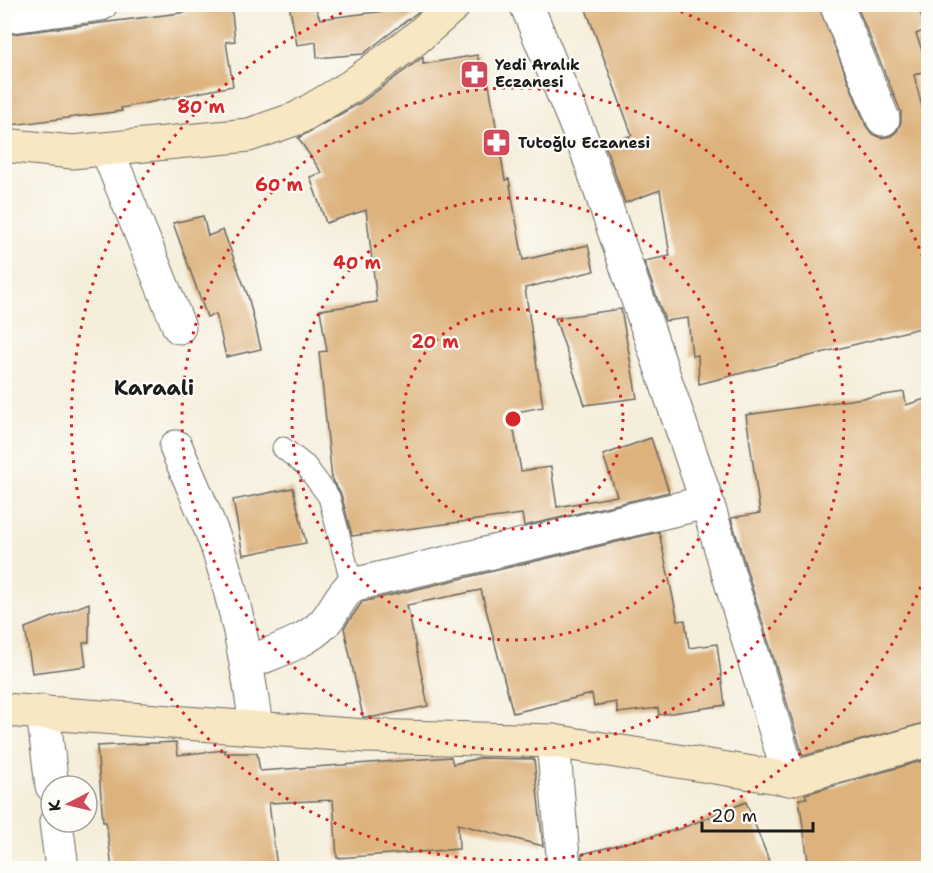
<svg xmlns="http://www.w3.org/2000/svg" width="933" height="873" font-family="'Shantell Sans',sans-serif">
<rect width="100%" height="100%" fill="#fdfcf7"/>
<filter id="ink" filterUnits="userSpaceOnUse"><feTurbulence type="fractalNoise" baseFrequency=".0167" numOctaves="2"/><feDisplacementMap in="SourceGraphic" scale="12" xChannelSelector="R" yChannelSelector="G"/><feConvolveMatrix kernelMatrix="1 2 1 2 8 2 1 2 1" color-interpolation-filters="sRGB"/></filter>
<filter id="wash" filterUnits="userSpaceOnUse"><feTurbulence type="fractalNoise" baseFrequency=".008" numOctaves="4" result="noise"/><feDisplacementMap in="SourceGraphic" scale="24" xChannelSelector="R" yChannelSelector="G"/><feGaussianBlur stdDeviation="1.35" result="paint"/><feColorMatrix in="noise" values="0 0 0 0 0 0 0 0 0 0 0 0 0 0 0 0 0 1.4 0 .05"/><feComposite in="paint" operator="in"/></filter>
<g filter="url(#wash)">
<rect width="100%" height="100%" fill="#f5eedb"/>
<g id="blocks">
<g fill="#ddb27d">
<path d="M 187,4 L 231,4 L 235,41 L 226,42 L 233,86 L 121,108 L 122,111 L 4,126 L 4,35 L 188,12 Z"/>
<path d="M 289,4 L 314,4 L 320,19 L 385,11 L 384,4 L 418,4 L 419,11 L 363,54 L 317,58 L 316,42 L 297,45 Z"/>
<path d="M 584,4 L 818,4 L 866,126 L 872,134 L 881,138 L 891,136 L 897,131 L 901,122 L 901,112 L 856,4 L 917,4 L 926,30 L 916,34 L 928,66 L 928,70 L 914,75 L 928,131 L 928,326 L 699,384 L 698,355 L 692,356 L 688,318 L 665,321 L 644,261 L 670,256 L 660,190 L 625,203 L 605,145 L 632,135 Z"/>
<path d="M 477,55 L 481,68 L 486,66 L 505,180 L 509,179 L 523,260 L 588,245 L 594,271 L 525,288 L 543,407 L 511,413 L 521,471 L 551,467 L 557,507 L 617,496 L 603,455 L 651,438 L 669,492 L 524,526 L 522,514 L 352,536 L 341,494 L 332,480 L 319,352 L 327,351 L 320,310 L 377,302 L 366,210 L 326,223 L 310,177 L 322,173 L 298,138 L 360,103 L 423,57 L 423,64 Z"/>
<path d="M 203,216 L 208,236 L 223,230 L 248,296 L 261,349 L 226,357 L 216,314 L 207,317 L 173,223 Z"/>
<path d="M 621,309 L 637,398 L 585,405 L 555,318 Z"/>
<path d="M 904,392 L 906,405 L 928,398 L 928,722 L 803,756 L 731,518 L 760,513 L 746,415 Z"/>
<path d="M 293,488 L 306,543 L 243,555 L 233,500 Z"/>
<path d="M 659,532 L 678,621 L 685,620 L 689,648 L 717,644 L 725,705 L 659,715 L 658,708 L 618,713 L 616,702 L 594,706 L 592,694 L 513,713 L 481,590 L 407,605 L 428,706 L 374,717 L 363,717 L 344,628 L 362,602 Z"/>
<path d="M 89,603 L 89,642 L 83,643 L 86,666 L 32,673 L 25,628 Z"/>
<path d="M 176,742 L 178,755 L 225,750 L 225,753 L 257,753 L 260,771 L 451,757 L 453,764 L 480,758 L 534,759 L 543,846 L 458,824 L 459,849 L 337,858 L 333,800 L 269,803 L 277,868 L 112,868 L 106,822 L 103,822 L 97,746 Z"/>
<path d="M 928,759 L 928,868 L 809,868 L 799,799 L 807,798 L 805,794 Z"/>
<path d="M 746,802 L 772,868 L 582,868 L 582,854 L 680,829 Z"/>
</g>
</g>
</g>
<g filter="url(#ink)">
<use href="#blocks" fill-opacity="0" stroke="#68665f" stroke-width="1.5"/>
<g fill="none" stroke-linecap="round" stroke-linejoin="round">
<defs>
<path id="lane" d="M 283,448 L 306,466 L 329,497 L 352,585"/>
<g id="street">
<path d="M 526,4 L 588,154 L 707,502 L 790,779"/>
<path d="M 836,4 L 883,119"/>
<path d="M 4,17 L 101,4"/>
<path d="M 107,150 L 179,327"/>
<path d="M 176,447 C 190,481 206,514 218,549 C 237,607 248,666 256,727"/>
<path d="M 248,663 C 273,652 305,643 324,623 C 335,611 338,598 352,585 L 707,502"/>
<path d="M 43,712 L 52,786"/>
<path d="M 553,741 L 564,868"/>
<path d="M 56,822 L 62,868"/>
</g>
<g id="secondary">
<path d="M 4,145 L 72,152 L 249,135 L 298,118 L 350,87 L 414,40 L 455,4"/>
<path d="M 4,710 L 366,736 L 553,741 L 790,779 L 928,740"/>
</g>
</defs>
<use href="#lane" stroke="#68665f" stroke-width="23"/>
<use href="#street" stroke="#68665f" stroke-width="35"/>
<use href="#secondary" stroke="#68665f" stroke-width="35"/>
<use href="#lane" stroke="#fff" stroke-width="21"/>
<use href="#street" stroke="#fff" stroke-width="33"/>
<use href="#secondary" stroke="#f7e8c3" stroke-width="33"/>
</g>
</g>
<g fill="none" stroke="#d62828" stroke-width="3" stroke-dasharray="3 6">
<circle cx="513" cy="419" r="110"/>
<circle cx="513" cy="419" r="221"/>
<circle cx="513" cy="419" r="331"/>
<path d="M927 570A441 441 0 1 1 362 5M664 5A441 441 0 0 1 927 268"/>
</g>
<defs>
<symbol id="pharmacy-square" viewBox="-11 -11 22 22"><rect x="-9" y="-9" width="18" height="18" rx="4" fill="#d1495b" stroke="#fdfcf7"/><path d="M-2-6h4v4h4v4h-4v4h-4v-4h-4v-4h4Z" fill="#fff"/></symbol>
</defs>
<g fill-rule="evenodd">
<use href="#pharmacy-square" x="458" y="58" width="33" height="33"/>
<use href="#pharmacy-square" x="480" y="126" width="33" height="33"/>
</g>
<g text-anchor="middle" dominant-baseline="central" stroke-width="4.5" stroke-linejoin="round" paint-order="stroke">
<g font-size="15" font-weight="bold" fill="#1c1c1c" stroke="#fdfcf7" text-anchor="start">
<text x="495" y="65">Yedi Aralık<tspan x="495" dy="17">Eczanesi</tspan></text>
<text x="518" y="143">Tutoğlu Eczanesi</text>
</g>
<g font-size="21" font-weight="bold" fill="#1c1c1c" stroke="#fdfcf7">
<text x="154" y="388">Karaali</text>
</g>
</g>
<circle cx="513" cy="419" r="9" fill="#d62828" stroke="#fdfcf7" stroke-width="3"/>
<g font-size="18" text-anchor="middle" font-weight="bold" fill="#d62828" stroke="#fdfcf7" stroke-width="4.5" stroke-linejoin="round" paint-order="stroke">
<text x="201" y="113">80 m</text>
<text x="279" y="191">60 m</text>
<text x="357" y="269">40 m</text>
<text x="435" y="348">20 m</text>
</g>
<rect width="933" height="873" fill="none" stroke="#fdfcf7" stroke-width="24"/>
<g transform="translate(69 804) rotate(263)"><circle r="28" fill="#fdfcf7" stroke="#a3a29f" stroke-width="1.5"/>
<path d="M0-4.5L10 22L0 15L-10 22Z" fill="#d1495b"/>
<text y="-9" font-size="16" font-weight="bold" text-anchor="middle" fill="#1c1c1c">K</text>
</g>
<path d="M702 822v9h111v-9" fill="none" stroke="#1c1c1c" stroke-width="3"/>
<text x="711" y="822" font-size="18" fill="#1c1c1c" stroke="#fdfcf7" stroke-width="4.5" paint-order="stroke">20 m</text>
</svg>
